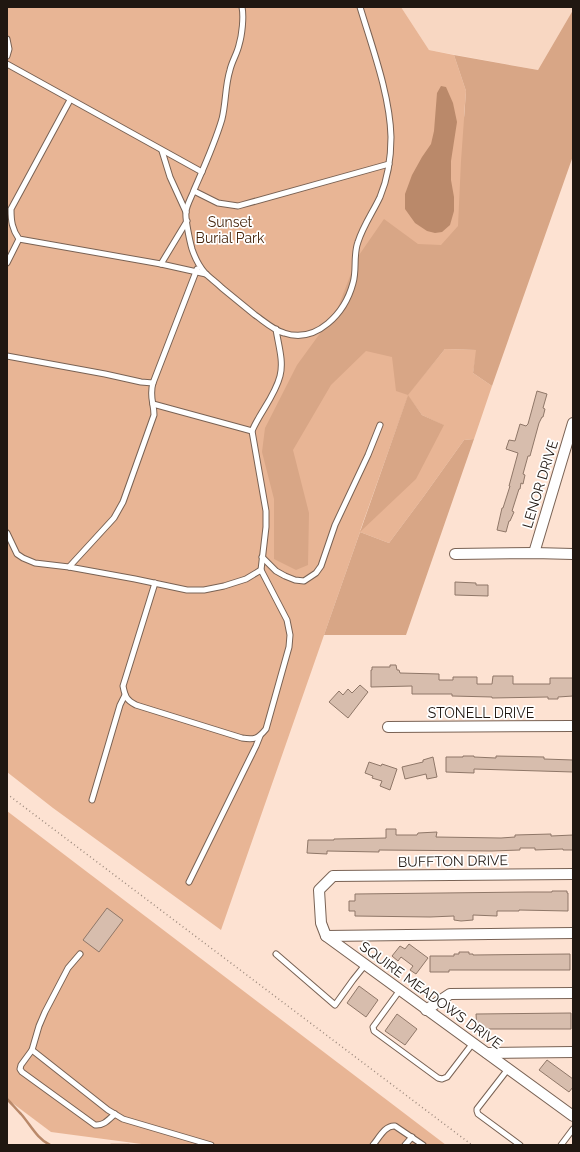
<svg xmlns="http://www.w3.org/2000/svg" width="580" height="1152" font-family="Raleway,sans-serif">
<rect width="100%" height="100%" fill="#fde2d2"/>
<path fill="#f8d7c2" d="M 401,7 L 573,7 L 573,10 L 538,70 L 429,50 Z"/>
<g fill="#e8b595" fill-rule="evenodd">
<path d="M 7,7 L 401,7 L 429,50 L 454,55 L 466,91 L 464,116 L 490,158 L 408,394 L 445,349 L 477,350 L 473,373 L 492,386 L 474,439 L 464,440 L 424,496 L 389,543 L 360,532 L 221,930 L 53,808 L 7,772 ZM 408,396 L 422,415 L 443,425 L 360,531 Z"/>
<path d="M 7,811 L 446,1145 L 149,1145 L 51,1132 L 7,1099 Z"/>
</g>
<path fill="#d8a686" d="M 573,10 L 573,156 L 492,386 L 473,373 L 476,350 L 445,349 L 408,395 L 422,415 L 444,425 L 416,479 L 360,532 L 389,543 L 424,496 L 464,440 L 474,439 L 406,635 L 324,635 L 408,395 L 396,391 L 392,357 L 366,351 L 331,385 L 293,450 L 309,513 L 308,565 L 296,570 L 274,559 L 274,499 L 262,452 L 265,428 L 297,365 L 337,310 L 357,258 L 384,219 L 418,244 L 441,245 L 458,226 L 461,161 L 466,91 L 454,55 L 538,70 Z"/>
<path fill="#ba896a" d="M 441,86 L 446,87 L 453,103 L 457,122 L 451,161 L 451,180 L 454,197 L 454,211 L 450,225 L 442,232 L 435,233 L 427,231 L 415,223 L 405,209 L 405,194 L 412,175 L 422,157 L 431,144 L 434,131 L 437,93 Z"/>
<g fill="none" stroke-linecap="round" stroke-linejoin="round">
<g stroke="#ba896a" stroke-width="2.5">
<path d="M 7,1099 C 12,1104 16,1109 21,1114 C 30,1124 37,1139 50,1145"/>
<path d="M 111,1145 L 129,1145"/>
</g>
</g>
<g fill="#d7bdad" stroke="#8f7768">
<path d="M 537,391 L 547,394 L 543,408 L 545,409 L 543,417 L 542,417 L 539,423 L 530,456 L 528,456 L 523,474 L 525,475 L 523,484 L 521,483 L 520,489 L 519,489 L 512,511 L 514,512 L 510,521 L 509,521 L 506,532 L 497,530 L 502,508 L 503,508 L 510,486 L 509,486 L 518,453 L 506,449 L 509,440 L 515,441 L 520,424 L 526,426 L 528,424 Z"/>
<path d="M 455,582 L 476,583 L 476,585 L 488,585 L 488,596 L 455,595 Z"/>
<path d="M 390,665 L 396,665 L 397,670 L 399,670 L 400,673 L 439,674 L 439,680 L 453,680 L 453,677 L 477,677 L 477,684 L 492,684 L 493,676 L 513,676 L 513,684 L 550,684 L 550,678 L 573,678 L 573,696 L 558,697 L 558,699 L 548,699 L 548,697 L 492,698 L 492,697 L 452,696 L 452,694 L 412,694 L 412,686 L 371,687 L 371,670 L 372,670 L 372,667 L 390,667 Z"/>
<path d="M 360,685 L 368,692 L 348,718 L 329,702 L 339,691 L 343,695 L 348,689 L 352,693 Z"/>
<path d="M 463,756 L 474,756 L 474,757 L 496,758 L 496,756 L 544,757 L 544,759 L 573,760 L 573,772 L 474,769 L 474,773 L 446,772 L 446,757 L 463,757 Z"/>
<path d="M 433,757 L 437,777 L 427,779 L 426,774 L 405,779 L 402,767 L 423,762 L 423,760 Z"/>
<path d="M 369,762 L 381,766 L 382,764 L 397,769 L 390,790 L 380,786 L 382,781 L 372,778 L 373,776 L 365,773 Z"/>
<path d="M 386,829 L 396,829 L 396,835 L 417,835 L 418,833 L 437,832 L 436,837 L 501,838 L 515,837 L 515,835 L 551,834 L 551,836 L 573,835 L 573,850 L 563,850 L 563,849 L 535,850 L 535,848 L 520,848 L 520,850 L 492,851 L 379,850 L 379,852 L 327,851 L 327,854 L 307,853 L 308,840 L 334,840 L 334,839 L 386,838 Z"/>
<path d="M 552,891 L 567,891 L 567,893 L 568,893 L 568,911 L 519,910 L 519,911 L 497,911 L 497,916 L 473,915 L 473,920 L 461,921 L 454,920 L 454,916 L 430,917 L 355,916 L 355,911 L 349,911 L 349,901 L 355,901 L 355,894 L 528,892 L 552,892 Z"/>
<path d="M 107,908 L 123,920 L 99,952 L 83,940 Z"/>
<path d="M 409,944 L 428,958 L 416,974 L 410,970 L 413,966 L 401,957 L 398,961 L 392,956 L 400,946 L 405,949 Z"/>
<path d="M 459,952 L 469,952 L 469,954 L 473,954 L 473,955 L 570,954 L 570,970 L 449,970 L 449,972 L 430,972 L 430,956 L 454,956 L 454,954 L 459,954 Z"/>
<path d="M 359,986 L 378,1000 L 366,1017 L 347,1003 Z"/>
<path d="M 571,1013 L 571,1029 L 477,1029 L 476,1014 Z"/>
<path d="M 397,1014 L 417,1029 L 405,1045 L 385,1031 Z"/>
<path d="M 547,1060 L 573,1079 L 573,1087 L 569,1092 L 539,1070 Z"/>
</g>
<g fill="none" stroke-linecap="round" stroke-linejoin="round">
<defs>
<g id="lane">
<path d="M 242,7 C 244,17 242,35 239,45 C 237,54 232,61 230,70 C 225,86 226,103 222,119 C 215,143 204,167 194,190 C 192,196 186,206 186,212 C 185,219 190,242 192,249 C 195,258 199,266 205,273 C 210,278 217,283 222,288 C 233,297 244,306 255,315 C 264,321 273,330 284,333 C 317,344 345,313 353,283 C 357,270 353,255 358,242 C 363,226 373,212 380,197 C 388,178 391,158 391,137 C 390,95 372,47 360,7"/>
<path d="M 7,39 L 9,49 L 7,56"/>
<path d="M 7,64 L 202,172"/>
<path d="M 70,100 L 11,209 C 11,221 12,229 19,239 L 161,264 L 206,274"/>
<path d="M 162,151 L 170,177 L 186,212"/>
<path d="M 194,191 L 218,203 L 238,206 L 389,164"/>
<path d="M 7,263 L 19,239"/>
<path d="M 161,264 L 187,221"/>
<path d="M 7,356 L 105,374 L 141,382 L 153,383"/>
<path d="M 153,404 L 252,431"/>
<path d="M 7,533 L 17,554 L 23,558 L 35,563 L 69,567 L 135,579 L 187,590 L 204,590 L 224,586 L 246,579 L 261,570"/>
<path d="M 262,557 L 276,571 L 285,576 L 295,580 L 304,581 L 316,573 L 321,566 L 335,525 L 368,455 L 380,425"/>
<path d="M 69,567 L 114,518 L 123,502 L 154,415 C 154,403 149,396 153,383 L 197,269"/>
<path d="M 155,583 L 123,686 C 125,696 126,700 136,705 L 242,738 C 254,740 258,739 266,729 L 289,647 L 290,635 L 287,620 L 261,570 L 266,527 L 266,511 L 252,431 C 260,412 275,396 280,376 C 284,361 278,344 276,329"/>
<path d="M 92,800 L 120,705 L 125,695"/>
<path d="M 189,882 L 256,746 L 260,736"/>
<path d="M 80,954 L 68,968 L 45,1012 L 39,1026 L 32,1050 L 108,1110 L 123,1119 L 211,1145"/>
<path d="M 276,954 L 335,1005 L 353,980 L 365,965"/>
<path d="M 400,990 L 373,1027 L 374,1031 L 438,1078 L 442,1079 L 447,1077 L 473,1043"/>
<path d="M 32,1050 L 21,1065 L 20,1069 L 22,1072 L 95,1125 C 104,1126 109,1119 115,1114"/>
<path d="M 508,1069 L 477,1109 L 477,1111 L 478,1114 L 520,1145"/>
<path d="M 373,1145 C 379,1138 385,1125 395,1126 L 423,1145"/>
<path d="M 405,1145 L 412,1137"/>
<path d="M 561,1145 L 573,1129"/>
</g>
<g id="street">
<path d="M 534,553 L 573,423"/>
<path d="M 455,554 L 534,553 L 573,554"/>
<path d="M 388,727 L 573,726"/>
<path d="M 573,874 L 333,876 L 319,890 L 321,923 L 326,936 L 573,1116"/>
<path d="M 326,936 L 573,933"/>
<path d="M 426,1010 L 450,994 L 573,993"/>
<path d="M 487,1053 L 573,1052"/>
</g>
</defs>
<use href="#lane" stroke="#796254" stroke-width="7"/>
<use href="#street" stroke="#796254" stroke-width="12"/>
<path stroke="#9d8a7e" stroke-width="1.5" stroke-dasharray="1 3" stroke-linecap="butt" d="M 7,794 L 472,1145"/>
<use href="#lane" stroke="#fff" stroke-width="5"/>
<use href="#street" stroke="#fff" stroke-width="10"/>
</g>
<g text-anchor="middle" dominant-baseline="central" stroke-width="3.5" stroke-linejoin="round" paint-order="stroke">
<g font-size="14" fill="#46250c" stroke="#fff">
<text x="230" y="222">Sunset<tspan x="230" dy="16">Burial Park</tspan></text>
</g>
<g font-size="14" fill="#201711" stroke="#fff">
<text transform="translate(540 484) rotate(-73)">LENOR DRIVE</text>
<text x="481" y="713">STONELL DRIVE</text>
<text transform="translate(453 861) rotate(-1)">BUFFTON DRIVE</text>
<text transform="translate(431 995) rotate(36)">SQUIRE MEADOWS DRIVE</text>
</g>
</g>
<rect width="580" height="1152" fill="none" stroke="#201711" stroke-width="16"/>
</svg>
